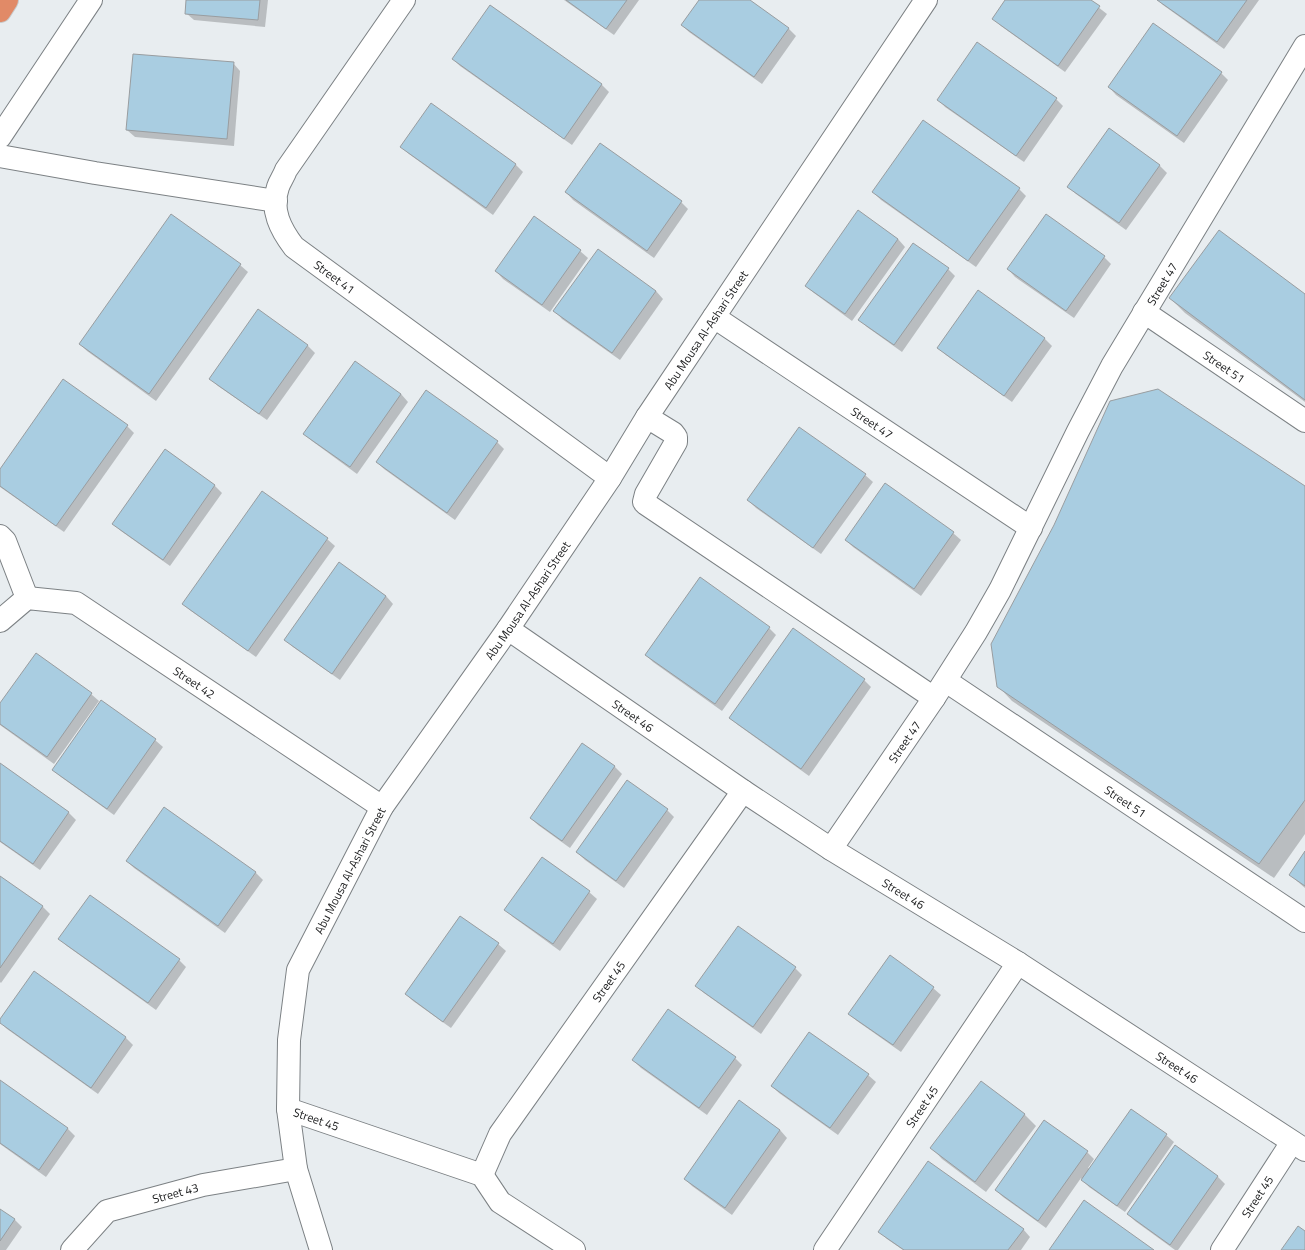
<svg xmlns="http://www.w3.org/2000/svg" width="1305" height="1250" font-family="'Titillium Web',sans-serif">
<rect width="100%" height="100%" fill="#e8edf0"/>
<g fill="#0003">
<path d="M 187,0 L 268,0 L 265,27 L 194,20 L 186,13 Z"/>
<path d="M 564,0 L 639,0 L 614,35 Z"/>
<path d="M 700,0 L 748,0 L 789,29 L 796,36 L 762,84 L 689,32 L 682,25 Z"/>
<path d="M 1006,0 L 1089,0 L 1107,14 L 1065,72 L 1001,26 L 993,18 Z"/>
<path d="M 1158,0 L 1259,0 L 1224,49 L 1163,5 Z"/>
<path d="M 491,6 L 602,85 L 609,92 L 572,145 L 460,66 L 453,59 Z"/>
<path d="M 233,63 L 240,71 L 234,146 L 135,137 L 127,130 Z"/>
<path d="M 1221,73 L 1228,80 L 1184,143 L 1116,95 L 1109,87 Z"/>
<path d="M 938,99 L 1056,99 L 1063,106 L 1024,162 L 945,107 Z"/>
<path d="M 431,105 L 516,165 L 523,172 L 493,215 L 409,154 L 402,147 Z"/>
<path d="M 1109,129 L 1160,166 L 1167,173 L 1126,230 L 1076,194 L 1069,187 Z"/>
<path d="M 1019,189 L 1026,196 L 976,267 L 881,200 L 873,192 Z"/>
<path d="M 566,192 L 681,202 L 688,209 L 654,258 L 573,200 Z"/>
<path d="M 1046,215 L 1104,257 L 1111,264 L 1074,318 L 1015,277 L 1008,269 Z"/>
<path d="M 171,216 L 240,265 L 248,272 L 156,401 L 87,351 L 80,344 Z"/>
<path d="M 534,218 L 580,251 L 588,258 L 550,312 L 503,279 L 496,271 Z"/>
<path d="M 898,239 L 905,247 L 852,321 L 814,293 L 806,286 Z"/>
<path d="M 948,269 L 955,276 L 902,352 L 867,327 L 860,320 Z"/>
<path d="M 656,291 L 663,299 L 620,360 L 562,319 L 555,311 Z"/>
<path d="M 1305,295 L 1305,402 L 1185,313 L 1170,298 Z"/>
<path d="M 1044,338 L 1052,346 L 1012,402 L 946,355 L 939,348 Z"/>
<path d="M 307,345 L 315,353 L 267,420 L 218,386 L 210,378 Z"/>
<path d="M 401,394 L 408,402 L 357,474 L 312,441 L 304,434 Z"/>
<path d="M 127,426 L 134,433 L 64,532 L 0,487 L 0,470 Z"/>
<path d="M 497,442 L 504,449 L 455,520 L 384,469 L 377,462 Z"/>
<path d="M 165,450 L 215,486 L 222,493 L 170,566 L 121,531 L 113,523 Z"/>
<path d="M 865,475 L 873,482 L 821,554 L 756,508 L 748,500 Z"/>
<path d="M 1305,487 L 1305,834 L 1274,878 L 1012,701 L 998,686 Z"/>
<path d="M 953,533 L 961,540 L 921,596 L 853,547 L 846,540 Z"/>
<path d="M 327,539 L 335,546 L 256,657 L 191,611 L 183,604 Z"/>
<path d="M 339,564 L 386,596 L 393,604 L 340,680 L 293,647 L 286,640 Z"/>
<path d="M 769,628 L 776,635 L 722,711 L 653,662 L 646,655 Z"/>
<path d="M 36,654 L 91,694 L 99,701 L 54,764 L 0,725 L 0,705 Z"/>
<path d="M 864,680 L 871,687 L 809,776 L 738,725 L 730,718 Z"/>
<path d="M 102,702 L 155,740 L 163,747 L 114,815 L 61,777 L 53,770 Z"/>
<path d="M 583,744 L 615,767 L 622,774 L 570,848 L 538,825 L 531,818 Z"/>
<path d="M 0,764 L 69,813 L 76,820 L 40,870 L 0,842 Z"/>
<path d="M 164,808 L 256,873 L 263,880 L 225,933 L 134,868 L 127,861 Z"/>
<path d="M 667,810 L 674,817 L 624,888 L 585,860 L 577,852 Z"/>
<path d="M 1305,853 L 1305,888 L 1290,875 Z"/>
<path d="M 0,877 L 43,907 L 50,914 L 1,983 L 0,982 Z"/>
<path d="M 589,892 L 597,899 L 560,951 L 513,917 L 506,910 Z"/>
<path d="M 460,917 L 498,944 L 506,951 L 451,1028 L 413,1001 L 406,994 Z"/>
<path d="M 60,939 L 179,960 L 186,967 L 156,1010 L 67,946 Z"/>
<path d="M 795,968 L 802,975 L 761,1034 L 704,993 L 697,986 Z"/>
<path d="M 34,973 L 126,1038 L 133,1045 L 98,1094 L 7,1029 L 0,1022 Z"/>
<path d="M 933,988 L 941,995 L 901,1052 L 857,1021 L 849,1014 Z"/>
<path d="M 735,1058 L 742,1065 L 707,1115 L 641,1068 L 633,1060 Z"/>
<path d="M 868,1075 L 876,1082 L 838,1135 L 779,1093 L 772,1086 Z"/>
<path d="M 0,1081 L 68,1129 L 75,1136 L 46,1177 L 0,1144 Z"/>
<path d="M 981,1082 L 1025,1115 L 1036,1126 L 986,1192 L 942,1159 L 932,1148 Z"/>
<path d="M 739,1102 L 780,1130 L 787,1138 L 732,1215 L 692,1186 L 685,1179 Z"/>
<path d="M 1131,1110 L 1166,1135 L 1174,1142 L 1125,1212 L 1089,1187 L 1081,1178 L 1046,1228 L 1003,1197 L 996,1190 L 1087,1152 L 1094,1159 L 1088,1168 L 1090,1169 Z"/>
<path d="M 1175,1147 L 1218,1177 L 1225,1184 L 1178,1250 L 1175,1250 L 1135,1221 L 1128,1214 Z"/>
<path d="M 0,1210 L 15,1220 L 22,1227 L 6,1250 L 0,1250 Z"/>
<path d="M 1023,1229 L 1030,1237 L 1021,1250 L 903,1250 L 887,1239 L 880,1232 Z"/>
</g>
<g fill="#a9cde1" stroke="#999da0">
<path d="M 186,0 L 260,0 L 258,20 L 185,14 Z"/>
<path d="M 566,0 L 627,0 L 606,29 Z"/>
<path d="M 699,0 L 750,0 L 789,28 L 754,77 L 681,25 Z"/>
<path d="M 1005,0 L 1091,0 L 1100,6 L 1058,66 L 992,19 Z"/>
<path d="M 1157,0 L 1247,0 L 1217,42 Z"/>
<path d="M 490,5 L 602,84 L 564,139 L 452,59 Z"/>
<path d="M 1153,23 L 1222,72 L 1177,136 L 1108,87 Z"/>
<path d="M 977,42 L 1057,98 L 1016,156 L 937,100 Z"/>
<path d="M 133,54 L 234,62 L 227,139 L 126,130 Z"/>
<path d="M 431,103 L 516,164 L 486,208 L 400,147 Z"/>
<path d="M 923,120 L 1020,188 L 968,261 L 872,192 Z"/>
<path d="M 1109,128 L 1160,165 L 1119,223 L 1067,187 Z"/>
<path d="M 600,143 L 682,201 L 647,251 L 565,192 Z"/>
<path d="M 858,210 L 898,239 L 845,314 L 805,286 Z"/>
<path d="M 171,214 L 241,264 L 149,394 L 79,344 Z"/>
<path d="M 1046,214 L 1105,256 L 1066,311 L 1007,269 Z"/>
<path d="M 534,216 L 581,250 L 542,305 L 495,271 Z"/>
<path d="M 1219,230 L 1305,294 L 1305,400 L 1169,298 Z"/>
<path d="M 913,243 L 949,268 L 894,345 L 858,320 Z"/>
<path d="M 598,249 L 656,291 L 612,353 L 553,311 Z"/>
<path d="M 978,290 L 1045,338 L 1004,396 L 937,348 Z"/>
<path d="M 258,309 L 308,345 L 259,414 L 209,379 Z"/>
<path d="M 355,361 L 401,394 L 350,467 L 303,434 Z"/>
<path d="M 63,379 L 128,425 L 56,526 L 0,486 L 0,469 Z"/>
<path d="M 1158,389 L 1305,486 L 1305,800 L 1259,864 L 997,687 L 991,644 L 1054,525 L 1110,401 Z"/>
<path d="M 426,390 L 498,441 L 447,513 L 376,462 Z"/>
<path d="M 799,427 L 866,474 L 813,548 L 747,500 Z"/>
<path d="M 165,449 L 215,485 L 163,560 L 112,524 Z"/>
<path d="M 885,483 L 954,532 L 914,589 L 845,540 Z"/>
<path d="M 262,491 L 328,538 L 248,651 L 182,604 Z"/>
<path d="M 339,562 L 386,596 L 332,674 L 284,640 Z"/>
<path d="M 700,577 L 770,627 L 715,704 L 645,655 Z"/>
<path d="M 793,628 L 865,679 L 801,769 L 729,718 Z"/>
<path d="M 36,653 L 92,693 L 47,757 L 0,724 L 0,703 Z"/>
<path d="M 101,700 L 156,739 L 107,809 L 52,770 Z"/>
<path d="M 582,743 L 615,766 L 562,841 L 530,818 Z"/>
<path d="M 0,763 L 69,812 L 33,864 L 0,841 Z"/>
<path d="M 627,780 L 668,809 L 616,881 L 576,852 Z"/>
<path d="M 164,807 L 256,872 L 218,926 L 126,861 Z"/>
<path d="M 1305,851 L 1305,886 L 1289,875 Z"/>
<path d="M 542,857 L 590,891 L 553,944 L 504,910 Z"/>
<path d="M 0,876 L 43,906 L 0,968 Z"/>
<path d="M 90,895 L 180,959 L 148,1003 L 58,939 Z"/>
<path d="M 460,916 L 499,943 L 443,1022 L 405,994 Z"/>
<path d="M 738,926 L 796,967 L 753,1027 L 695,986 Z"/>
<path d="M 890,955 L 934,987 L 893,1045 L 848,1014 Z"/>
<path d="M 34,971 L 126,1037 L 91,1088 L 0,1023 L 0,1019 Z"/>
<path d="M 668,1009 L 736,1057 L 699,1108 L 632,1060 Z"/>
<path d="M 809,1032 L 869,1074 L 830,1128 L 771,1086 Z"/>
<path d="M 0,1080 L 68,1128 L 39,1170 L 0,1143 Z"/>
<path d="M 981,1081 L 1025,1114 L 975,1182 L 930,1148 Z"/>
<path d="M 739,1100 L 780,1130 L 725,1208 L 684,1179 Z"/>
<path d="M 1131,1109 L 1167,1134 L 1117,1206 L 1081,1180 Z"/>
<path d="M 1044,1120 L 1088,1151 L 1038,1221 L 995,1190 Z"/>
<path d="M 1175,1145 L 1218,1176 L 1170,1245 L 1127,1214 Z"/>
<path d="M 928,1161 L 1024,1229 L 1008,1250 L 904,1250 L 878,1232 Z"/>
<path d="M 1084,1200 L 1154,1250 L 1049,1250 Z"/>
<path d="M 0,1209 L 15,1219 L 0,1241 Z"/>
<path d="M 1298,1226 L 1305,1231 L 1305,1250 L 1281,1250 Z"/>
</g>
<g fill="none" stroke-linecap="round" stroke-linejoin="round">
<defs>
<g id="minor">
<path id="s1" d="M 404,0 L 286,170 C 284,176 280,181 278,187 C 270,210 281,230 294,247 L 610,478"/>
<path d="M 0,137 L 91,0"/>
<path d="M 0,156 L 95,173 L 276,201"/>
<path id="s2" d="M 1144,312 L 1305,421"/>
<path id="s3" d="M 714,317 L 1031,528"/>
<path d="M 647,417 L 673,433 L 676,437 L 676,442 L 646,494 L 644,502 L 646,504 L 934,698"/>
<path d="M 0,536 L 5,541 L 27,598"/>
<path id="s4" d="M 0,621 L 27,598 L 76,603 L 382,807"/>
<path id="s5" d="M 508,629 L 743,791 L 831,849 L 1018,963 L 1305,1150"/>
<path id="s6" d="M 946,681 L 1305,921"/>
<path id="s7" d="M 831,849 L 934,698 L 976,632 L 1000,590 L 1078,431 L 1112,366 L 1305,46"/>
<path id="s8" d="M 288,1109 L 482,1175 L 500,1202 L 574,1250"/>
<path id="s9" d="M 482,1175 L 500,1134 L 743,791"/>
<path id="s10" d="M 72,1250 L 107,1211 L 203,1185 L 296,1169"/>
<path id="s11" d="M 321,1250 L 296,1169 L 288,1109 L 289,1040 L 298,970 L 382,807 L 508,629 L 610,478 L 647,417 L 926,0"/>
<path id="s12" d="M 825,1250 L 1018,963"/>
<path id="s13" d="M 1222,1250 L 1292,1142"/>
</g>
<path id="highway" d="M 0,11 L 7,0"/>
</defs>
<use href="#minor" stroke="#7c8184" stroke-width="24"/>
<use href="#highway" stroke="#c8c9c9" stroke-width="24"/>
<use href="#minor" stroke="#fff" stroke-width="22"/>
<use href="#highway" stroke="#e18a67" stroke-width="22"/>
</g>
<g text-anchor="middle" dominant-baseline="central" stroke-width="3.5" stroke-linejoin="round" paint-order="stroke">
<g font-size="12" fill="#1b1c1d" stroke="#e8edf0">
<text stroke="none"><textPath href="#s1" startOffset="341">Street 41</textPath></text>
<text stroke="none"><textPath href="#s7" startOffset="656">Street 47</textPath></text>
<text stroke="none"><textPath href="#s11" startOffset="1045">Abu Mousa Al-Ashari Street</textPath></text>
<text stroke="none"><textPath href="#s2" startOffset="97">Street 51</textPath></text>
<text stroke="none"><textPath href="#s3" startOffset="190">Street 47</textPath></text>
<text stroke="none"><textPath href="#s11" startOffset="721">Abu Mousa Al-Ashari Street</textPath></text>
<text stroke="none"><textPath href="#s4" startOffset="227">Street 42</textPath></text>
<text stroke="none"><textPath href="#s5" startOffset="152">Street 46</textPath></text>
<text stroke="none"><textPath href="#s7" startOffset="130">Street 47</textPath></text>
<text stroke="none"><textPath href="#s6" startOffset="216">Street 51</textPath></text>
<text stroke="none"><textPath href="#s11" startOffset="397">Abu Mousa Al-Ashari Street</textPath></text>
<text stroke="none"><textPath href="#s5" startOffset="476">Street 46</textPath></text>
<text stroke="none"><textPath href="#s9" startOffset="232">Street 45</textPath></text>
<text stroke="none"><textPath href="#s5" startOffset="800">Street 46</textPath></text>
<text stroke="none"><textPath href="#s12" startOffset="173">Street 45</textPath></text>
<text stroke="none"><textPath href="#s8" startOffset="30">Street 45</textPath></text>
<text stroke="none"><textPath href="#s10" startOffset="123">Street 43</textPath></text>
<text stroke="none"><textPath href="#s13" startOffset="64">Street 45</textPath></text>
</g>
</g>
</svg>
